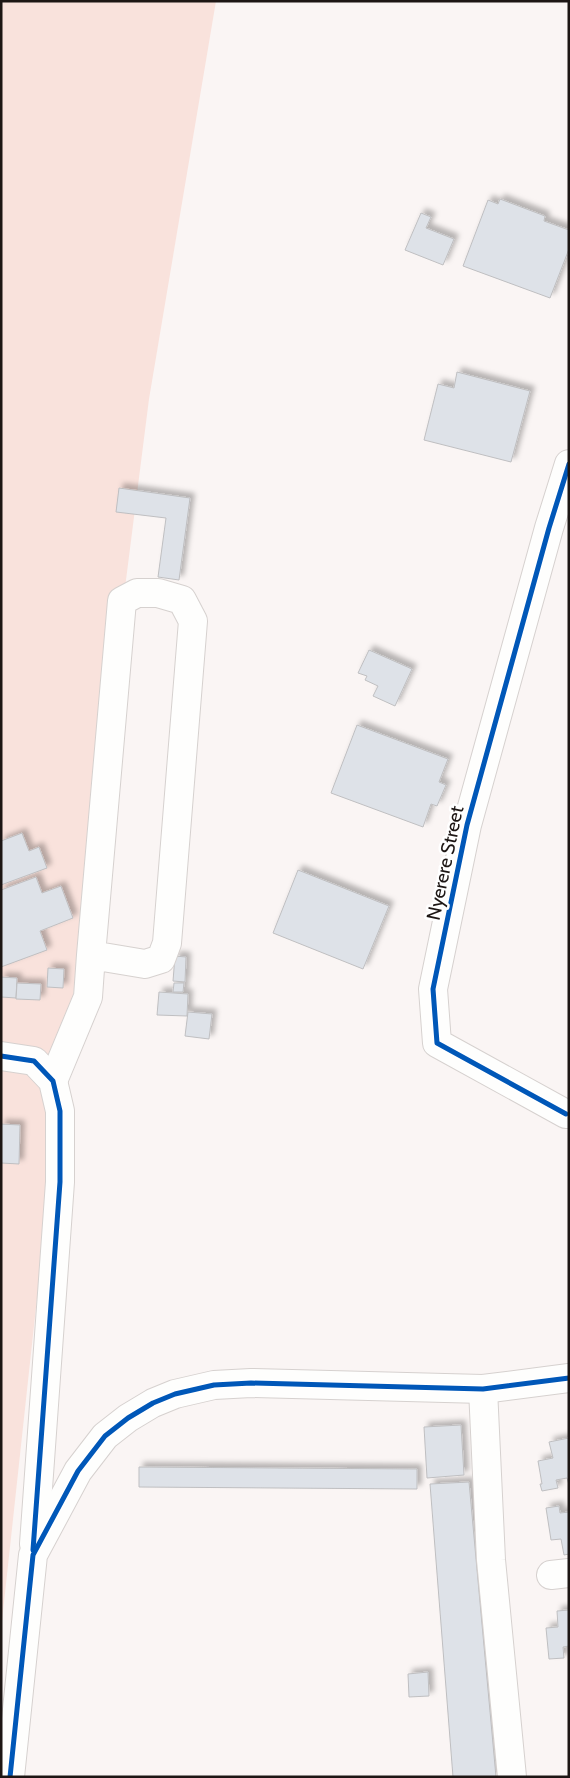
<svg xmlns="http://www.w3.org/2000/svg" width="570" height="1778" font-family="Cabin,sans-serif">
<defs>
<filter id="shadow"><feDropShadow dx="4.5" dy="-4.5" stdDeviation="2.5" flood-color="#0004"/></filter>
</defs>
<rect width="100%" height="100%" fill="#faf5f4"/>
<path fill="#f9e2dc" d="M 1,1 L 216,1 L 149,399 L 50,1178 L 1,1630 Z"/>
<g fill="#dee2e8" stroke="#bfbfc1" filter="url(#shadow)">
<path d="M 500,199 L 545,216 L 544,221 L 569,230 L 569,249 L 550,298 L 463,266 L 488,200 L 498,204 Z"/>
<path d="M 421,213 L 431,217 L 426,228 L 454,239 L 443,265 L 405,250 Z"/>
<path d="M 457,372 L 530,391 L 511,462 L 424,440 L 438,384 L 454,388 Z"/>
<path d="M 119,488 L 190,498 L 179,580 L 158,577 L 166,518 L 116,512 Z"/>
<path d="M 369,650 L 412,669 L 395,706 L 373,696 L 378,686 L 365,680 L 367,676 L 358,673 Z"/>
<path d="M 357,725 L 448,759 L 439,782 L 446,785 L 437,806 L 431,804 L 423,827 L 331,793 Z"/>
<path d="M 22,833 L 29,851 L 39,847 L 47,868 L 1,885 L 1,841 Z"/>
<path d="M 298,870 L 389,906 L 363,969 L 273,933 Z"/>
<path d="M 36,877 L 42,893 L 61,886 L 73,918 L 40,931 L 47,950 L 1,967 L 1,890 Z"/>
<path d="M 175,956 L 186,957 L 185,982 L 173,981 Z"/>
<path d="M 48,968 L 64,969 L 63,988 L 47,987 Z"/>
<path d="M 1,977 L 17,978 L 16,998 L 1,997 Z"/>
<path d="M 17,983 L 41,984 L 40,1000 L 16,999 Z"/>
<path d="M 174,983 L 184,983 L 183,992 L 173,992 Z"/>
<path d="M 159,992 L 188,994 L 187,1016 L 157,1015 Z"/>
<path d="M 188,1012 L 212,1014 L 209,1039 L 185,1036 Z"/>
<path d="M 1,1124 L 20,1125 L 19,1164 L 1,1163 Z"/>
<path d="M 461,1425 L 464,1475 L 427,1478 L 424,1427 Z"/>
<path d="M 569,1438 L 569,1485 L 567,1478 L 556,1480 L 558,1488 L 542,1491 L 540,1484 L 542,1484 L 538,1461 L 553,1458 L 549,1442 Z"/>
<path d="M 139,1467 L 417,1469 L 417,1489 L 139,1487 Z"/>
<path d="M 469,1482 L 496,1777 L 453,1777 L 430,1484 Z"/>
<path d="M 559,1506 L 560,1513 L 569,1512 L 569,1554 L 564,1555 L 561,1539 L 551,1540 L 546,1508 Z"/>
<path d="M 569,1610 L 569,1646 L 563,1647 L 564,1658 L 549,1659 L 546,1628 L 558,1627 L 557,1611 Z"/>
<path d="M 428,1672 L 429,1696 L 409,1697 L 408,1674 Z"/>
</g>
<g fill="none" stroke-linecap="round" stroke-linejoin="round">
<defs>
<g id="minor">
<path d="M 1,1056 L 34,1061 L 53,1081 L 60,1111 L 60,1182 L 34,1544"/>
<path d="M 53,1081 L 88,997 L 91,955 L 122,601 L 137,593 L 158,593 L 182,600 L 193,621 L 167,943 L 161,959 L 145,964 L 91,955"/>
<path d="M 566,1114 L 437,1043 L 433,989 L 467,825 L 549,528 L 569,464"/>
<path d="M 483,1389 L 491,1560 L 512,1777"/>
<path d="M 551,1575 L 569,1573"/>
<path d="M 10,1777 L 33,1555 L 78,1471 L 105,1436 L 128,1418 L 153,1403 L 175,1394 L 214,1385 L 251,1383 L 483,1389 L 569,1378"/>
</g>
</defs>
<use href="#minor" stroke="#d6d1cf" stroke-width="30"/>
<use href="#minor" stroke="#fefefd" stroke-width="28"/>
<defs>
<g id="cycleway">
<path d="M 1,1056 L 34,1061 L 53,1081 L 60,1111 L 60,1182 L 33,1550"/>
<path d="M 566,1114 L 437,1043 L 433,989 L 467,825 L 549,528 L 569,464"/>
<path d="M 10,1777 L 33,1555 L 78,1471 L 105,1436 L 128,1418 L 153,1403 L 175,1394 L 214,1385 L 251,1383 L 483,1389 L 569,1378"/>
</g>
</defs>
<use href="#cycleway" stroke="#fff" stroke-width="8"/>
<use href="#cycleway" stroke="#0057b8" stroke-width="5"/>
</g>
<g text-anchor="middle" dominant-baseline="central" stroke-width="5" stroke-linejoin="round" paint-order="stroke">
<g font-size="19" fill="#1d1614" stroke="#fff">
<text transform="translate(445 863) rotate(-78)">Nyerere Street</text>
</g>
</g>
<rect width="570" height="1778" fill="none" stroke="#1d1614" stroke-width="5"/>
</svg>
